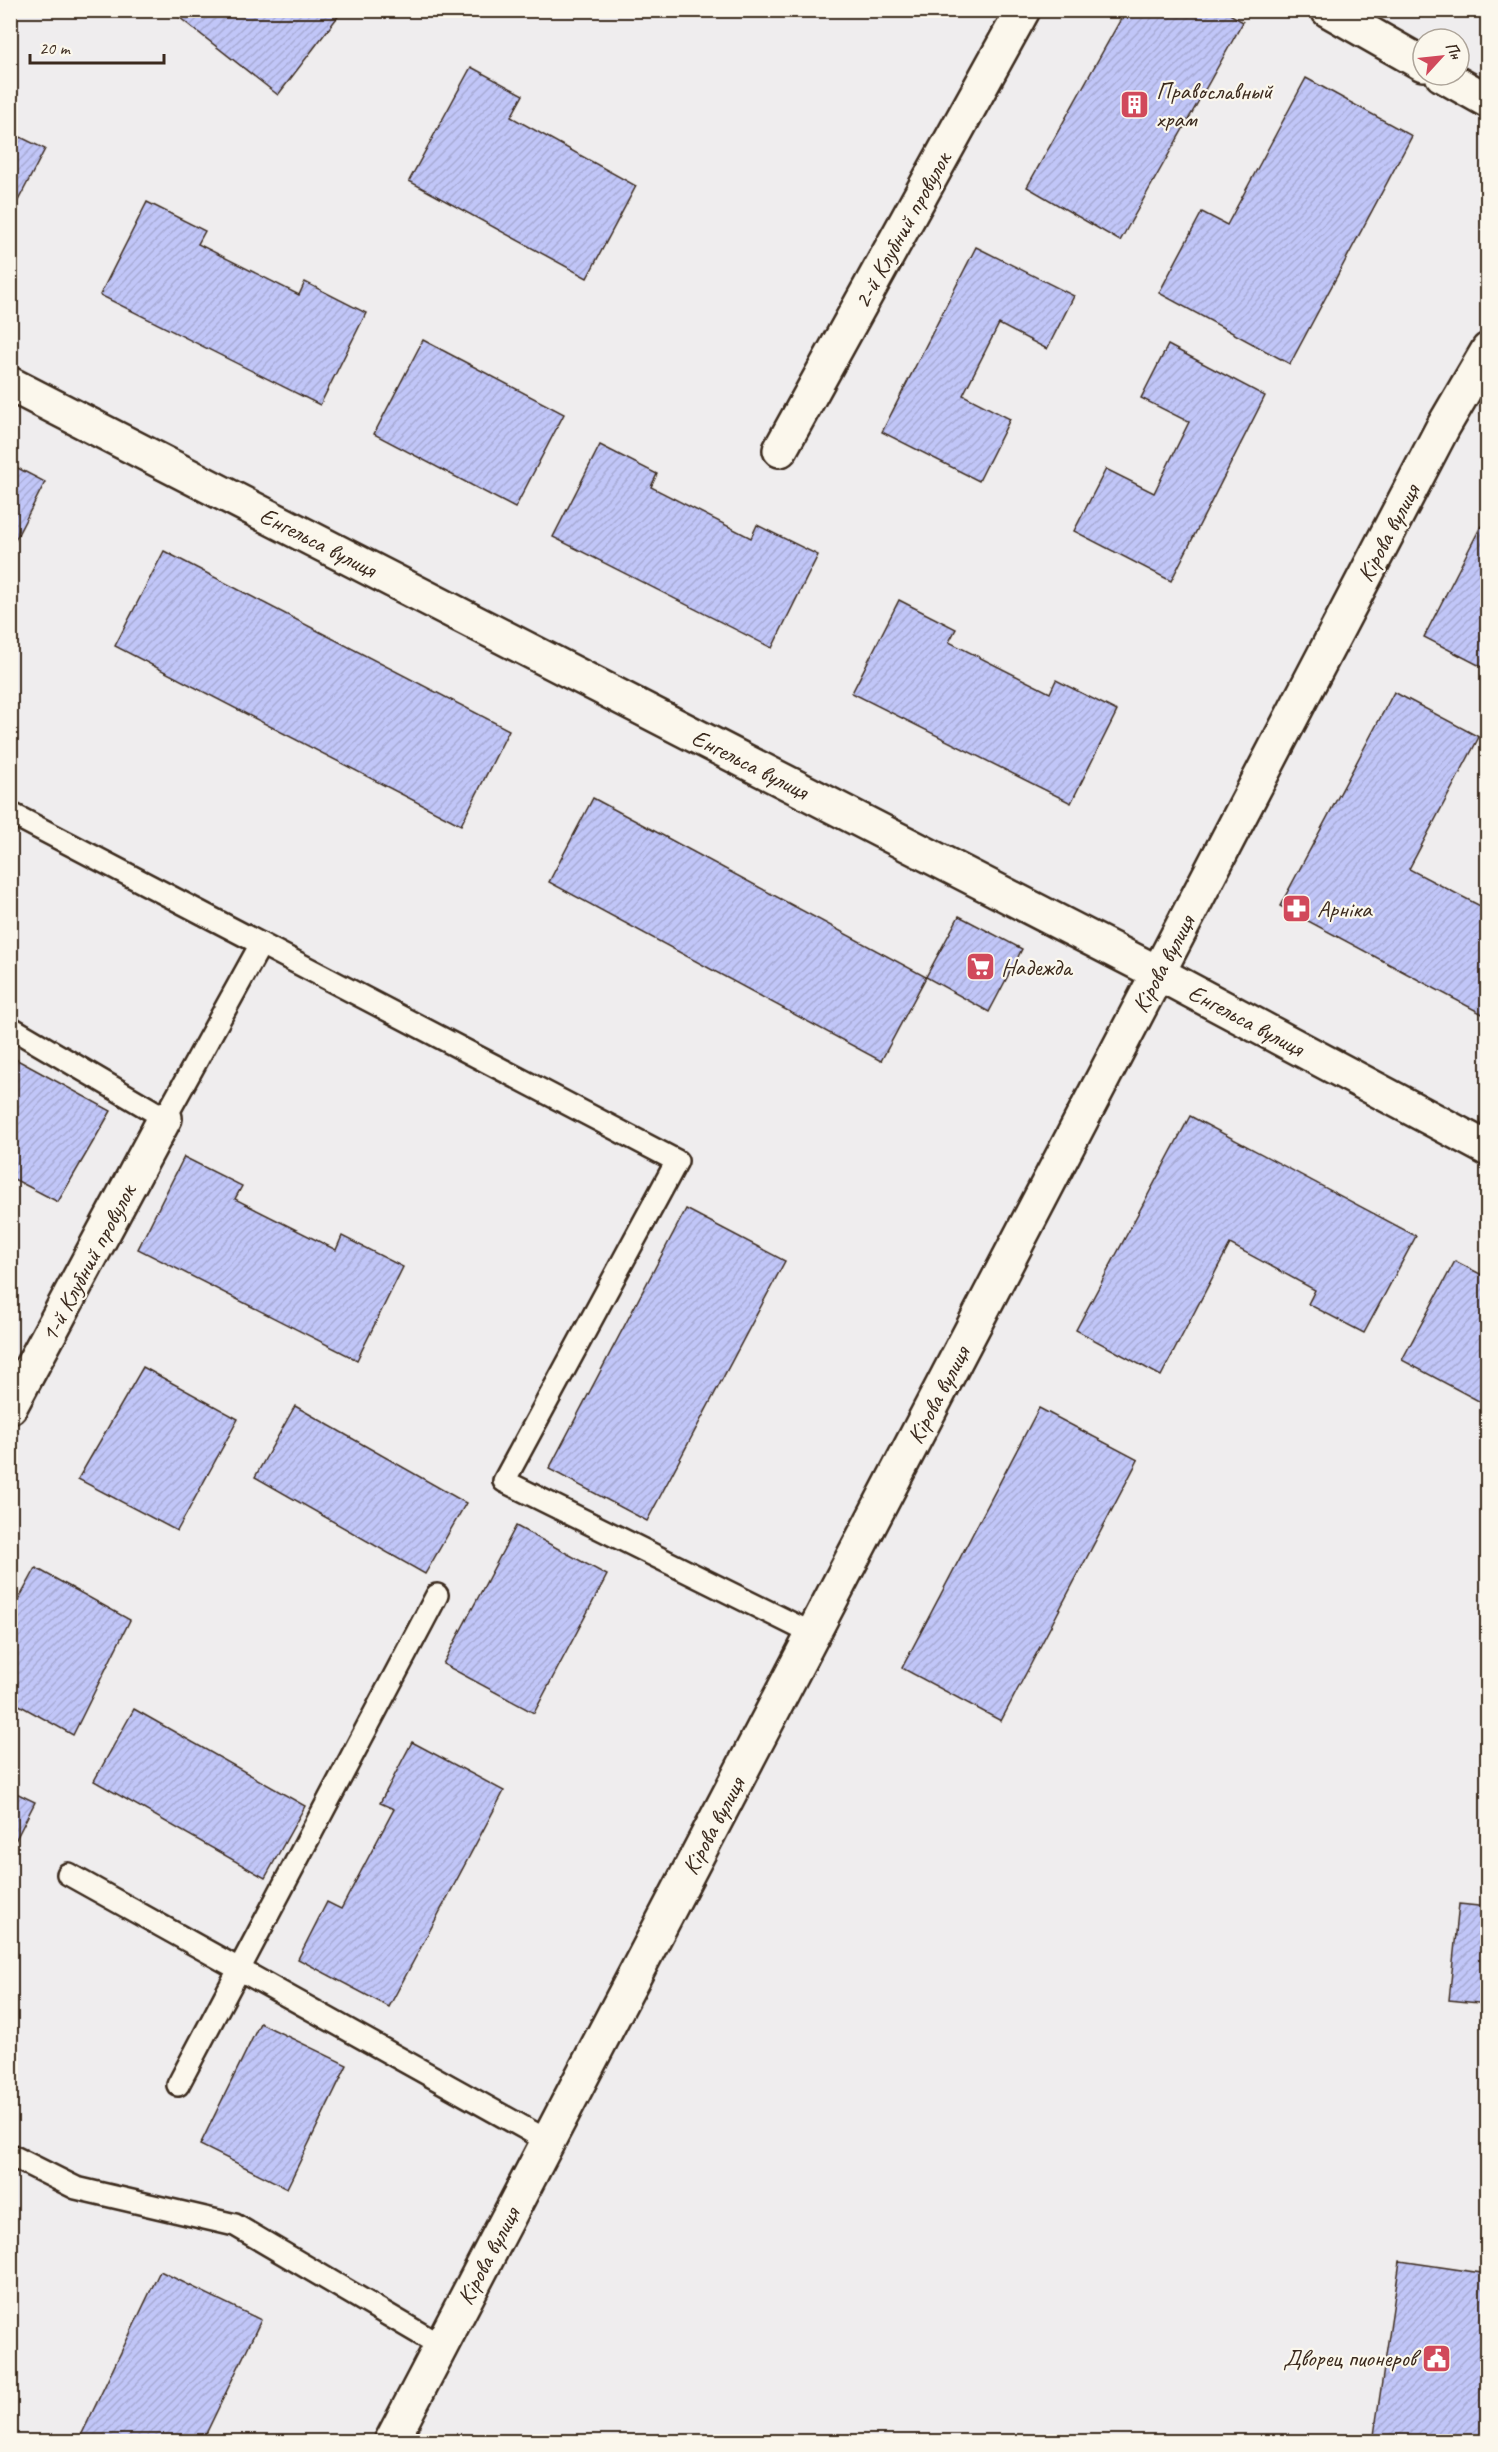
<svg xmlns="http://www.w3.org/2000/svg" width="1498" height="2452" font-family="Caveat,sans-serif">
<defs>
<pattern id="building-hatch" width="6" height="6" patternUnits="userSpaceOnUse" patternTransform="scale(1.5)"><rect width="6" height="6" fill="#c1c6f8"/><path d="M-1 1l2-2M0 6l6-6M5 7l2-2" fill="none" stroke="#a7aad4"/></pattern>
</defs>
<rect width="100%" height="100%" fill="#efedee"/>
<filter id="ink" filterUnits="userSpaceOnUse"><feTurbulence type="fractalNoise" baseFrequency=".0167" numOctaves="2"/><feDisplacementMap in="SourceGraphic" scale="12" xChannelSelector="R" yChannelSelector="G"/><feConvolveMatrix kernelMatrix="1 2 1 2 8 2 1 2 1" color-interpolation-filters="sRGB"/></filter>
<g filter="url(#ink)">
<g fill="url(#building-hatch)" stroke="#3b2a1e" stroke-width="1.5">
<path d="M 170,10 L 343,10 L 278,95 Z"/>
<path d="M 1126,10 L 1223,10 L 1243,22 L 1120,241 L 1027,187 Z"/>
<path d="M 471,67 L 523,95 L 511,117 L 636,186 L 587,278 L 409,181 Z"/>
<path d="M 1306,78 L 1412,136 L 1290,364 L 1159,293 L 1202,212 L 1227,225 Z"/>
<path d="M 10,132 L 45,149 L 10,216 Z"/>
<path d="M 147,202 L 205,231 L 198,244 L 299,295 L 305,282 L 366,313 L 320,405 L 100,295 Z"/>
<path d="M 976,247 L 1074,296 L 1047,349 L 999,324 L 963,395 L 1010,419 L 979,481 L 882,432 Z"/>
<path d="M 423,340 L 564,414 L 515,508 L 374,434 Z"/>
<path d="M 1168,345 L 1265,396 L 1171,581 L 1074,531 L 1106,469 L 1154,493 L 1189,422 L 1141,398 Z"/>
<path d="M 600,445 L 657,474 L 651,487 L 751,538 L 757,525 L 818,555 L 772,648 L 553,537 Z"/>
<path d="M 10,464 L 45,482 L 10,550 Z"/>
<path d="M 1481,526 L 1488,530 L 1488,670 L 1424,637 Z"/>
<path d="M 164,551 L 509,730 L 461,825 L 115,646 Z"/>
<path d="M 899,600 L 956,629 L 949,642 L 1050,693 L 1056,680 L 1117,711 L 1071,803 L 852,693 Z"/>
<path d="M 1394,692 L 1479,737 L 1409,869 L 1488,910 L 1488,1017 L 1280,906 Z"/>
<path d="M 593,798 L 926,977 L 881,1061 L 549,882 Z"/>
<path d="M 959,916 L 1022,949 L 989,1012 L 926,977 Z"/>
<path d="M 10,1056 L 111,1111 L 58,1202 L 10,1177 Z"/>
<path d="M 1190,1116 L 1416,1236 L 1364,1333 L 1308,1304 L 1315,1290 L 1230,1244 L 1161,1376 L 1076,1330 Z"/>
<path d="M 184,1157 L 242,1186 L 235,1199 L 336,1250 L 342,1236 L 403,1267 L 357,1360 L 138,1249 Z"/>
<path d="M 686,1209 L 785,1261 L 647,1521 L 549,1469 Z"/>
<path d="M 1455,1261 L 1488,1278 L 1488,1406 L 1402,1360 Z"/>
<path d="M 143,1367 L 238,1419 L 177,1531 L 78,1479 Z"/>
<path d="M 295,1406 L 466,1503 L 425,1574 L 255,1477 Z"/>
<path d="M 1039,1408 L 1138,1460 L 1001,1721 L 902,1668 Z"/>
<path d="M 516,1526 L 607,1575 L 534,1713 L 443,1664 Z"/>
<path d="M 36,1568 L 130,1620 L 73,1735 L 10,1700 L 10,1615 Z"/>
<path d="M 134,1709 L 305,1806 L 265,1878 L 94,1781 Z"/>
<path d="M 412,1742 L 504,1791 L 389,2007 L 298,1959 L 327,1902 L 341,1909 L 394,1809 L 380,1803 Z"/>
<path d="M 10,1790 L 35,1802 L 10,1851 Z"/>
<path d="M 1459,1904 L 1488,1907 L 1488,2004 L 1449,2000 Z"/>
<path d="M 260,2023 L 347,2065 L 287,2188 L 200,2145 Z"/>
<path d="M 1400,2261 L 1488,2274 L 1488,2442 L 1373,2442 Z"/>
<path d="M 160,2271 L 261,2320 L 202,2442 L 78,2442 Z"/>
<path d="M 520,2434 L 536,2442 L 516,2442 Z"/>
</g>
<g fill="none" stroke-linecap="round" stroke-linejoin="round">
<defs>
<g id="service">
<path d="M 10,813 L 677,1161 L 504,1481 L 813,1634"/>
<path d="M 10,1027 L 165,1118 L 261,944"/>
<path d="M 68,1874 L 548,2141"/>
<path d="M 178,2085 L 437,1595"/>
<path d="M 10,2155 L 76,2188 L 235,2225 L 441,2346"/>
</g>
<g id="minor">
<path d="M 1328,10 L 1423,64"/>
<path d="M 1442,75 L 1488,101"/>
<path d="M 10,384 L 1158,973 L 1488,1149"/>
<path d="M 780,450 L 1023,10"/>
<path d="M 10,1407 L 165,1118"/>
</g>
<path id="tertiary" d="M 391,2442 L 1443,427 L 1488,350"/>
</defs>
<use href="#service" stroke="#3b2a1e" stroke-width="26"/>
<use href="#minor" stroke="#3b2a1e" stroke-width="38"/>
<use href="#tertiary" stroke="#3b2a1e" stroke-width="38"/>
<use href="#service" stroke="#fbf7ec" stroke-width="21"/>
<use href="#minor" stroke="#fbf7ec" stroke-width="33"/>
<use href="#tertiary" stroke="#fbf7ec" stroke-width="33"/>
</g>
</g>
<defs>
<symbol id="building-square" viewBox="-11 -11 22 22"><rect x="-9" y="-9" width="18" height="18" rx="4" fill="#d1495b" stroke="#fbf7ec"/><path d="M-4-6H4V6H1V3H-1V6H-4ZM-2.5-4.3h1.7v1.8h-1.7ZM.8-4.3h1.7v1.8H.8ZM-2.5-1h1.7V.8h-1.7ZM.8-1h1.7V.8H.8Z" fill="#fff"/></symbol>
<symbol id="pharmacy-square" viewBox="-11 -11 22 22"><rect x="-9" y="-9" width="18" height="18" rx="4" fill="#d1495b" stroke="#fbf7ec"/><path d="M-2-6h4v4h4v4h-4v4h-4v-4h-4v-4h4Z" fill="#fff"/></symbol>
<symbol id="supermarket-square" viewBox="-11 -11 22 22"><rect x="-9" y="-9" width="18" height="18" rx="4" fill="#d1495b" stroke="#fbf7ec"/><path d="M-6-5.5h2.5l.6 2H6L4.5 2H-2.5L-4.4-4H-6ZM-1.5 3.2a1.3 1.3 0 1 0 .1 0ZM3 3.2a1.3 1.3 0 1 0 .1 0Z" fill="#fff"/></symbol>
<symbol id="civic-square" viewBox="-11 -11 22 22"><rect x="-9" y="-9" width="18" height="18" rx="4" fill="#d1495b" stroke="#fbf7ec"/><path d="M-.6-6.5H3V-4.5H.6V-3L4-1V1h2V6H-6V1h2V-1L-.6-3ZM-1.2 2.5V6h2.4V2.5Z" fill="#fff"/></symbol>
</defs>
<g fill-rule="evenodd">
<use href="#building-square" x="1118" y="88" width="33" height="33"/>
<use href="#pharmacy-square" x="1280" y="892" width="33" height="33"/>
<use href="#supermarket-square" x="964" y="950" width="33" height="33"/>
<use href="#civic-square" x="1420" y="2342" width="33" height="33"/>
</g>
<g text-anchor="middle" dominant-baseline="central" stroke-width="4.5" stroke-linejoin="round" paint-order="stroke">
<g font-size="24" fill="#3b2a1e" stroke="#fbf7ec" text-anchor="start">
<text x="1156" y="91">Православный<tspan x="1156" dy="28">храм</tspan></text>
<text x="1317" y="909">Арніка</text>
<text x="1001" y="967">Надежда</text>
<text x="1416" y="2358" text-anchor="end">Дворец пионеров</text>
</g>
<g font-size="24" fill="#3b2a1e" stroke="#fbf7ec">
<text transform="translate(902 230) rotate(-61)">2-й Клубний провулок</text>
<text transform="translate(1388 533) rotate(-62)">Кірова вулиця</text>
<text transform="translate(318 542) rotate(27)">Енгельса вулиця</text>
<text transform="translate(750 764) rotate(27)">Енгельса вулиця</text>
<text transform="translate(1163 964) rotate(-62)">Кірова вулиця</text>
<text transform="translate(1246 1020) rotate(28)">Енгельса вулиця</text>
<text transform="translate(88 1263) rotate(-62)">1-й Клубний провулок</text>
<text transform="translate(938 1395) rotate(-62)">Кірова вулиця</text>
<text transform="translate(713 1826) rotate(-62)">Кірова вулиця</text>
<text transform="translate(488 2256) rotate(-62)">Кірова вулиця</text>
</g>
</g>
<rect width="1498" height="2452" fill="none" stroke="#fbf7ec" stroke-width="36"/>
<rect x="18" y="18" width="1462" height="2416" fill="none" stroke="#3b2a1e" stroke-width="2" filter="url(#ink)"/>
<g transform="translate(1441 57) rotate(63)"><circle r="28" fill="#fbf7ec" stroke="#aea59a" stroke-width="1.5"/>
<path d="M0-4.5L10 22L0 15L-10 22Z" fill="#d1495b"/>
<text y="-9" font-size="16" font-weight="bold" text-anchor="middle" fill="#3b2a1e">Пн</text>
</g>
<path d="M30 54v9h134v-9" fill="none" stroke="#3b2a1e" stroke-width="3"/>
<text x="39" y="54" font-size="18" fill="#3b2a1e" stroke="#fbf7ec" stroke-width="4.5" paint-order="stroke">20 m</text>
</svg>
